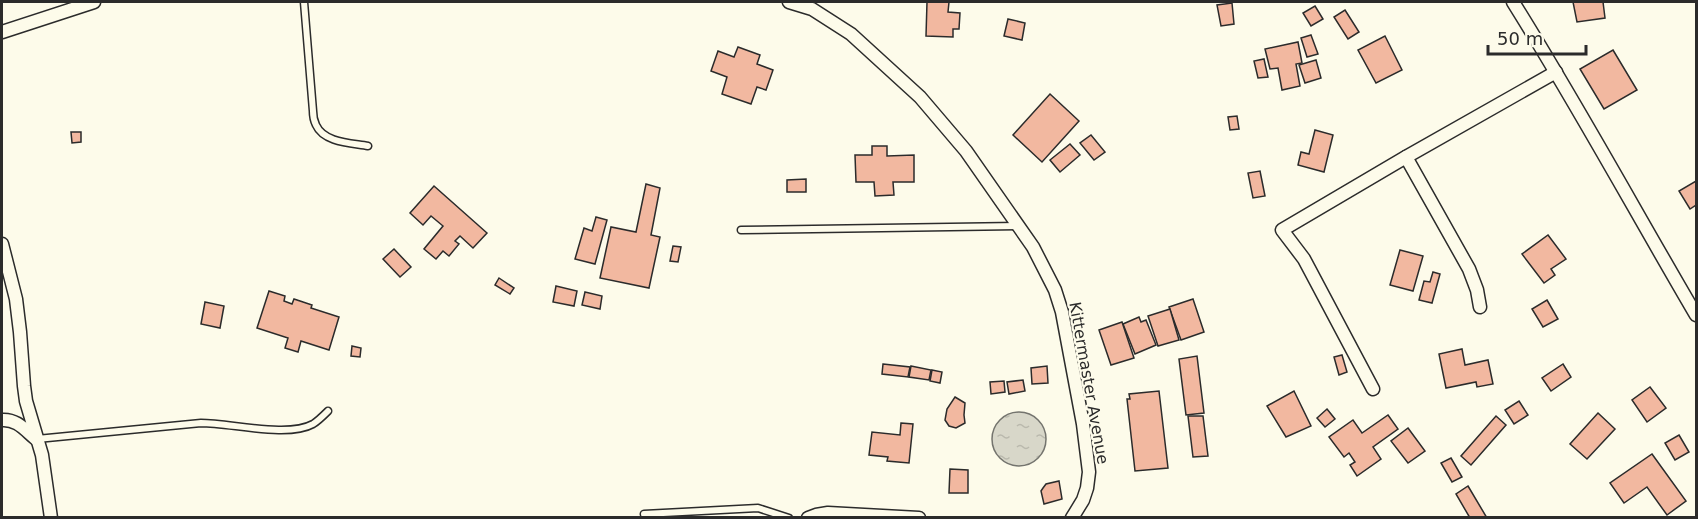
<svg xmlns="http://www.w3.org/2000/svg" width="1698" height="519" font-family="'DejaVu Sans',sans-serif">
<defs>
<pattern id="water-ripples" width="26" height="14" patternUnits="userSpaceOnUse" patternTransform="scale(1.5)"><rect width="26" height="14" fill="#d8d7c9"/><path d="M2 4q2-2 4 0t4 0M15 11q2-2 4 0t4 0" fill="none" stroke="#bab9ad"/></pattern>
</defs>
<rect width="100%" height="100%" fill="#fdfbea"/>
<circle fill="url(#water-ripples)" stroke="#74746e" stroke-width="1.5" cx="1019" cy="439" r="27"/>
<g fill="#f2b8a0" stroke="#2b2b2b" stroke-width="1.5">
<path d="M 927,2 L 949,2 L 948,12 L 960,13 L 959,29 L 953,29 L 953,37 L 926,36 Z"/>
<path d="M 1573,2 L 1603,2 L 1605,18 L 1577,22 Z"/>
<path d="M 1232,3 L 1234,24 L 1221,26 L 1217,5 Z"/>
<path d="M 1315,6 L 1323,19 L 1311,26 L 1303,13 Z"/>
<path d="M 1345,10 L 1359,32 L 1348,39 L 1334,17 Z"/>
<path d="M 1008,19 L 1025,23 L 1022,40 L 1004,36 Z"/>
<path d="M 1311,35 L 1318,54 L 1307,57 L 1301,38 Z"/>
<path d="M 1385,36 L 1402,70 L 1376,83 L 1358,50 Z"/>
<path d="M 1298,42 L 1302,63 L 1296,64 L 1300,86 L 1282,90 L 1278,68 L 1270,69 L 1265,49 Z"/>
<path d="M 738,47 L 760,55 L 757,64 L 773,70 L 766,90 L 757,87 L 751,104 L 722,94 L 727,77 L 711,71 L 718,51 L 734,57 Z"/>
<path d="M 1613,50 L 1637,90 L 1604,109 L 1580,69 Z"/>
<path d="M 1264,59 L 1268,77 L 1258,78 L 1254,61 Z"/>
<path d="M 1316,60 L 1321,78 L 1305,83 L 1299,65 Z"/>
<path d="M 1050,94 L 1079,121 L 1042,162 L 1013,135 Z"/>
<path d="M 1237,116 L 1239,129 L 1230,130 L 1228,117 Z"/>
<path d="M 1315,130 L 1333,135 L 1324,172 L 1298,165 L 1301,152 L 1309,154 Z"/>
<path d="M 71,132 L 81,132 L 81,142 L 72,143 Z"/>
<path d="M 1091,135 L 1105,152 L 1094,160 L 1080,143 Z"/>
<path d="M 1070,144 L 1080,155 L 1060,172 L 1050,160 Z"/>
<path d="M 872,146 L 887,146 L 887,156 L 914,155 L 914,182 L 893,182 L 894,195 L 875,196 L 874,182 L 856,182 L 855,155 L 872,155 Z"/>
<path d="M 1260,171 L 1265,196 L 1253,198 L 1248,173 Z"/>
<path d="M 806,179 L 806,192 L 787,192 L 787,180 Z"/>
<path d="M 1696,181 L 1696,205 L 1690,209 L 1679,191 Z"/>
<path d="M 646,184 L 660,188 L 651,235 L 660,237 L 649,288 L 600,278 L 611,227 L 636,232 Z"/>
<path d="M 434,186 L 487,233 L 473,248 L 460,236 L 455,241 L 459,244 L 449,256 L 443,251 L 436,259 L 424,249 L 443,226 L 431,216 L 423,225 L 410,213 Z"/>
<path d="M 596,217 L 607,220 L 595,264 L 575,259 L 584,228 L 592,231 Z"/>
<path d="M 1548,235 L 1566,259 L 1551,269 L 1555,275 L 1544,283 L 1522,254 Z"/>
<path d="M 673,246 L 681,247 L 678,262 L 670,261 Z"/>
<path d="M 394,249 L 411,267 L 400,277 L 383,259 Z"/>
<path d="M 1400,250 L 1423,256 L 1413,291 L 1390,285 Z"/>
<path d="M 1433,272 L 1440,274 L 1432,303 L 1419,300 L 1424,281 L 1430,282 Z"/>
<path d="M 499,278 L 514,288 L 510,294 L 495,285 Z"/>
<path d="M 556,286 L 577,291 L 574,306 L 553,302 Z"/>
<path d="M 269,291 L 285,296 L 284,301 L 292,304 L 294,299 L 312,305 L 311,308 L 339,317 L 329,350 L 301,341 L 298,352 L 285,348 L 288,338 L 257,328 Z"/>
<path d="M 585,292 L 602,296 L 600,309 L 582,305 Z"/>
<path d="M 1193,299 L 1204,332 L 1181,340 L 1169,307 Z"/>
<path d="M 1547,300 L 1558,319 L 1543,327 L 1532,309 Z"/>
<path d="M 205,302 L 224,306 L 220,328 L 201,324 Z"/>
<path d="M 1170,309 L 1179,340 L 1158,346 L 1148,316 Z"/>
<path d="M 1139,317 L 1141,322 L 1146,320 L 1156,345 L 1135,354 L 1123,324 Z"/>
<path d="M 1122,322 L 1134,358 L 1111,365 L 1099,330 Z"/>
<path d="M 352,346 L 361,348 L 360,357 L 351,356 Z"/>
<path d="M 1462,349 L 1465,365 L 1488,360 L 1493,384 L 1477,387 L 1476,382 L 1446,388 L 1439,354 Z"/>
<path d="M 1342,355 L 1347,372 L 1339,375 L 1334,357 Z"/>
<path d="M 1197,356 L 1204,413 L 1186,415 L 1179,359 Z"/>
<path d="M 883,364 L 910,367 L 908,377 L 882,374 Z"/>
<path d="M 1563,364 L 1571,377 L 1551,391 L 1542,378 Z"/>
<path d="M 911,366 L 931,370 L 929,380 L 909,377 Z"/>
<path d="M 1047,366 L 1048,383 L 1032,384 L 1031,368 Z"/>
<path d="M 932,370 L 942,372 L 940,383 L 930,381 Z"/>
<path d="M 1023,380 L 1025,391 L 1009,394 L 1007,382 Z"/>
<path d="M 1004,381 L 1005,392 L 991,394 L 990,382 Z"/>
<path d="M 1650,387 L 1666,408 L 1647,422 L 1632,400 Z"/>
<path d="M 1159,391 L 1168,468 L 1135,471 L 1127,399 L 1130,399 L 1129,394 Z"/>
<path d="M 1294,391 L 1311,426 L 1286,437 L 1267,406 Z"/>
<path d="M 955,397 L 965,403 L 964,415 L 965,423 L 956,428 L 949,426 L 945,420 L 947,409 Z"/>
<path d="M 1519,401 L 1528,415 L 1514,424 L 1505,410 Z"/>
<path d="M 1327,409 L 1335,419 L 1325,427 L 1317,418 Z"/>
<path d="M 1598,413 L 1615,429 L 1587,459 L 1570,444 Z"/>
<path d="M 1388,415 L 1398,429 L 1373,447 L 1381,459 L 1357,476 L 1350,465 L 1355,462 L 1349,453 L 1344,457 L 1329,437 L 1353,420 L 1362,433 Z"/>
<path d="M 1188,416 L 1203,416 L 1208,456 L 1193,457 Z"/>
<path d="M 1496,416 L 1506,425 L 1471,465 L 1461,456 Z"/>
<path d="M 901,423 L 913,424 L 909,463 L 887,461 L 888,457 L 869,455 L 872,432 L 900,435 Z"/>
<path d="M 1408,428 L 1425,451 L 1408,463 L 1391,441 Z"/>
<path d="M 1679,435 L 1689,452 L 1675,460 L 1665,443 Z"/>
<path d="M 1652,454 L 1686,501 L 1667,515 L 1647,487 L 1624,503 L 1610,483 Z"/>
<path d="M 1451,458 L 1462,477 L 1452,482 L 1441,463 Z"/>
<path d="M 950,469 L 968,470 L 968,493 L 949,493 Z"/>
<path d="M 1059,481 L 1062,499 L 1044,504 L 1041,491 L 1043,488 L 1046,484 Z"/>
<path d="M 1468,486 L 1487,518 L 1470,518 L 1456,494 Z"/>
</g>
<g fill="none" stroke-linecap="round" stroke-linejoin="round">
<defs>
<g id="service">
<path d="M 304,2 L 313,111 C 313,115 314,121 316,125 C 324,143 352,143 368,146"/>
<path d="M 741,230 L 1018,226"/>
<path d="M 37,439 L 201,423 C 231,423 288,438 313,424 C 318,421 323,416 328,411"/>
<path d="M 644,514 L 758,508 L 789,518"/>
</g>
<g id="minor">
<path d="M 789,2 L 812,9 L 851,34 L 920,97 L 966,151 L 1033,247 L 1055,290 L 1062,312 L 1083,424 L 1089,472 L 1087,488 L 1083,500 L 1072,518"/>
<path d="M 1513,2 C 1577,104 1635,211 1696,315"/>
<path d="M 2,32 L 94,2"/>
<path d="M 1406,157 L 1469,269 L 1477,290 L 1480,307"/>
<path d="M 2,244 L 16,299 L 20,332 L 24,386 L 26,401 L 42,455 L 51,518"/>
<path d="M 1373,389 L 1304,259 L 1282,230 L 1406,157 L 1556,72"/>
<path d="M 2,420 C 17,419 25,430 36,439"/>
<path d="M 808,518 L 816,515 L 828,513 L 919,518"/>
</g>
</defs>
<use href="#service" stroke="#2b2b2b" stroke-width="9"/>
<use href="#minor" stroke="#2b2b2b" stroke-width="15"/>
<use href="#service" stroke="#fdfbea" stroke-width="6"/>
<use href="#minor" stroke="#fdfbea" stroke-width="12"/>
</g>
<g text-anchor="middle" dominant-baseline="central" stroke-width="4.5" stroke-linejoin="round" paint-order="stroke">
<g font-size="16" fill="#2b2b2b" stroke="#fdfbea">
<text transform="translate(1089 383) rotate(80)">Kittermaster Avenue</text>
</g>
</g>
<rect width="1698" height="519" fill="none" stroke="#2b2b2b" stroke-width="6"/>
<path d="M1488 45v9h98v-9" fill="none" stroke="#2b2b2b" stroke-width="3"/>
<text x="1497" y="45" font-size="18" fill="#2b2b2b" stroke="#fdfbea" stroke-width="4.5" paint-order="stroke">50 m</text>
</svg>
